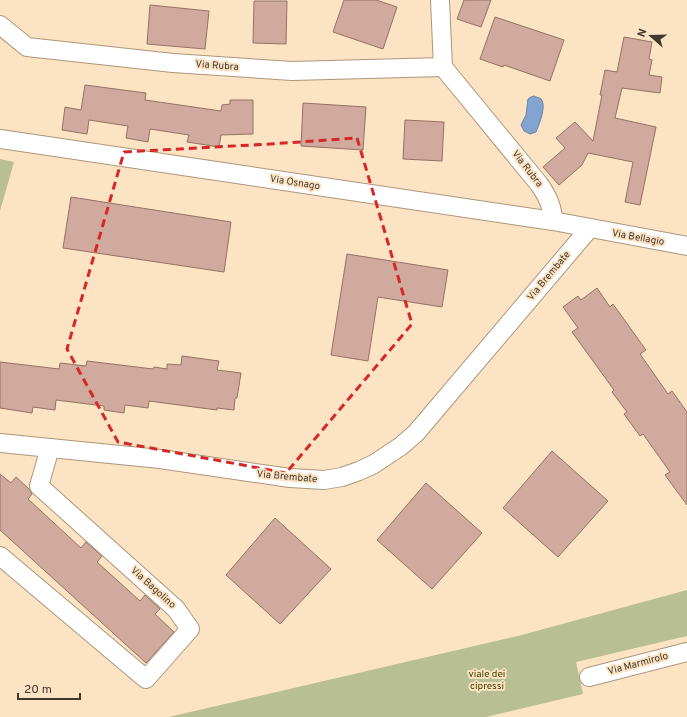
<svg xmlns="http://www.w3.org/2000/svg" width="687" height="717" font-family="Overpass,sans-serif">
<rect width="100%" height="100%" fill="#fce3c3"/>
<g fill="#b7bf93">
<path d="M 0,159 L 14,162 L 0,211 Z"/>
<path d="M 687,590 L 687,636 L 576,662 L 583,694 L 486,717 L 169,717 L 518,636 Z"/>
</g>
<path fill="#82a4d1" stroke="#6e839f" d="M 534,96 C 536,97 540,98 541,99 C 547,105 539,125 536,132 L 530,134 L 524,131 L 521,125 L 526,115 L 528,99 L 531,97 Z"/>
<g fill="#d0aa9c" stroke="#957264">
<path d="M 344,0 L 376,0 L 397,7 L 383,49 L 333,32 Z"/>
<path d="M 464,0 L 491,0 L 481,27 L 457,19 Z"/>
<path d="M 254,1 L 287,1 L 286,44 L 253,43 Z"/>
<path d="M 150,5 L 209,11 L 205,49 L 147,44 Z"/>
<path d="M 495,17 L 564,40 L 550,81 L 504,65 L 503,67 L 480,59 Z"/>
<path d="M 624,37 L 652,42 L 649,59 L 652,60 L 649,75 L 662,77 L 660,93 L 622,88 L 615,118 L 656,127 L 640,205 L 625,202 L 633,162 L 588,153 L 582,165 L 559,185 L 543,167 L 565,148 L 556,138 L 575,122 L 593,141 L 602,95 L 600,95 L 605,70 L 617,72 Z"/>
<path d="M 85,85 L 146,93 L 145,100 L 221,111 L 222,105 L 230,104 L 230,100 L 253,100 L 253,134 L 221,135 L 219,147 L 187,142 L 189,135 L 150,129 L 148,142 L 126,138 L 128,126 L 89,120 L 87,134 L 62,130 L 65,107 L 81,110 Z"/>
<path d="M 303,103 L 366,107 L 363,150 L 301,146 Z"/>
<path d="M 405,120 L 444,122 L 442,161 L 403,159 Z"/>
<path d="M 71,197 L 231,222 L 224,272 L 63,248 Z"/>
<path d="M 347,254 L 448,270 L 442,307 L 378,297 L 368,361 L 331,355 Z"/>
<path d="M 597,288 L 610,307 L 613,304 L 646,350 L 640,354 L 668,394 L 672,391 L 687,412 L 687,505 L 665,475 L 670,472 L 643,434 L 640,436 L 624,414 L 627,412 L 612,392 L 614,390 L 572,332 L 578,328 L 563,307 L 578,296 L 581,300 Z"/>
<path d="M 182,356 L 219,361 L 217,370 L 241,373 L 237,398 L 235,398 L 234,410 L 217,408 L 217,410 L 149,401 L 148,408 L 125,405 L 124,413 L 104,410 L 104,406 L 56,400 L 55,410 L 33,407 L 32,413 L 0,408 L 0,362 L 59,369 L 60,363 L 86,366 L 87,361 L 153,369 L 154,367 L 167,369 L 167,364 L 181,365 Z"/>
<path d="M 552,451 L 608,501 L 558,557 L 503,508 Z"/>
<path d="M 0,474 L 11,483 L 16,477 L 29,489 L 32,494 L 28,499 L 81,548 L 86,542 L 102,556 L 97,562 L 140,601 L 145,595 L 160,609 L 155,614 L 174,632 L 146,663 L 0,530 Z"/>
<path d="M 426,483 L 482,533 L 432,589 L 377,540 Z"/>
<path d="M 275,518 L 331,569 L 280,624 L 226,575 Z"/>
</g>
<g fill="none" stroke-linecap="round" stroke-linejoin="round">
<defs>
<g id="street">
<path d="M 440,0 L 443,67 L 539,184 C 547,195 553,207 553,221"/>
<path d="M 0,25 L 27,47 L 173,63 L 292,71 L 443,67"/>
<path d="M 0,139 L 553,221 L 687,246"/>
<path d="M 0,443 L 160,459 L 290,478 L 324,480 L 342,477 L 359,471 L 374,464 L 401,446 L 416,433 L 589,229"/>
<path d="M 0,556 L 146,679 L 190,629 L 176,609 L 39,486 L 50,448"/>
<path d="M 589,677 L 687,652"/>
</g>
</defs>
<use href="#street" stroke="#ad9679" stroke-width="20"/>
<use href="#street" stroke="#fff" stroke-width="18"/>
</g>
<path fill="none" stroke="#d62828" stroke-width="3" stroke-dasharray="8 5" stroke-linejoin="round" d="M 357,138 L 412,324 L 286,473 L 118,442 L 67,349 L 124,152 L 270,144 Z"/>
<g text-anchor="middle" dominant-baseline="central" stroke-width="4" stroke-linejoin="round" paint-order="stroke">
<g font-size="10" fill="#41372b" stroke="#fce3c3">
<text transform="translate(217 66) rotate(4)">Via Rubra</text>
<text transform="translate(527 169) rotate(52)">Via Rubra</text>
<text transform="translate(295 183) rotate(9)">Via Osnago</text>
<text transform="translate(638 238) rotate(10)">Via Bellagio</text>
<text transform="translate(549 276) rotate(-50)">Via Brembate</text>
<text transform="translate(287 477) rotate(5)">Via Brembate</text>
<text transform="translate(153 588) rotate(42)">Via Bagolino</text>
<text transform="translate(638 664) rotate(-15)">Via Marmirolo</text>
</g>
<g font-size="10" fill="#3c4300" stroke="#fce3c3">
<text x="487" y="674">viale dei<tspan x="487" dy="12">cipressi</tspan></text>
</g>
</g>
<g transform="translate(651 36) rotate(290)" stroke="#fce3c3" stroke-width="3" paint-order="stroke">
<path d="M0-3L7 15L0 10L-7 15Z" fill="#41372b"/>
<text y="-6" font-size="11" font-weight="bold" text-anchor="middle" fill="#41372b">N</text>
</g>
<path d="M18 693v6h62v-6" fill="none" stroke="#41372b" stroke-width="2"/>
<text x="24" y="693" font-size="12" fill="#41372b" stroke="#fce3c3" stroke-width="3" paint-order="stroke">20 m</text>
</svg>
